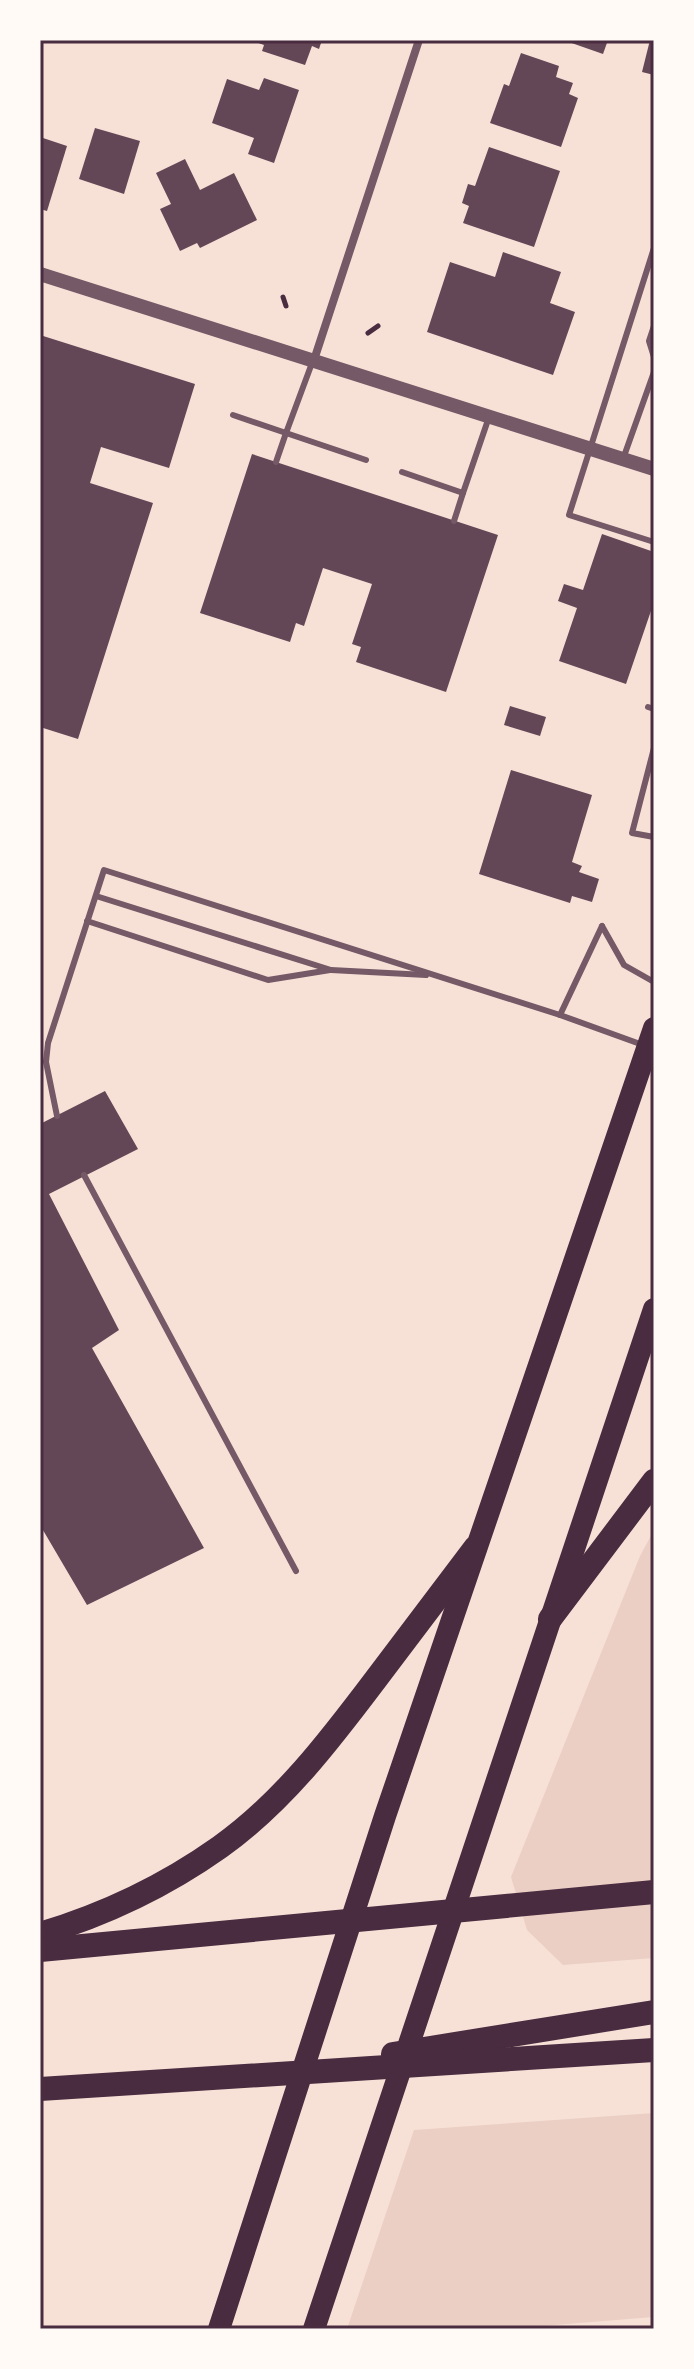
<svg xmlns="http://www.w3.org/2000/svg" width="694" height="2369" font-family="Karla,sans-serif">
<rect width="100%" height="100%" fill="#f7e1d7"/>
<g fill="#ebcfc5">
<path d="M 654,1530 L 654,1958 L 563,1965 L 527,1930 L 511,1877 L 640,1556 Z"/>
<path d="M 654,2113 L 654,2317 L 504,2329 L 347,2329 L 414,2130 Z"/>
</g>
<g fill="#644757">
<path d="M 250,40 L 322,40 L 319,49 L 312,46 L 305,65 L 262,51 L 264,45 Z"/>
<path d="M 563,40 L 608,40 L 603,54 Z"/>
<path d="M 650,40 L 654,40 L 654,75 L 642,72 Z"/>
<path d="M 521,53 L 559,66 L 556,77 L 573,83 L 569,94 L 578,98 L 561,147 L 490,123 L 504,84 L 509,86 Z"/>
<path d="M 264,78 L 299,90 L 274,163 L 248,154 L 254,138 L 212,123 L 227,79 L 259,90 Z"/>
<path d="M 95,128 L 140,141 L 124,194 L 79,179 Z"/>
<path d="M 40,137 L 67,146 L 47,211 L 40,209 Z"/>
<path d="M 489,147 L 560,171 L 534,247 L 463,223 L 469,206 L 462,203 L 468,184 L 475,186 Z"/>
<path d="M 185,159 L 200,190 L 234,173 L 257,220 L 200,248 L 197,243 L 180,251 L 160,209 L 171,204 L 156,173 Z"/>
<path d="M 503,252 L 561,272 L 550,303 L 575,312 L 553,375 L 427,332 L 450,262 L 495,277 Z"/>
<path d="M 40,335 L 195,384 L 169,468 L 101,447 L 90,483 L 153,503 L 78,739 L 40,727 Z"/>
<path d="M 252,454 L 498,535 L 446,692 L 356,662 L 361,647 L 352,644 L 372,584 L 323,568 L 304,626 L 296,623 L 290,642 L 200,613 Z"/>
<path d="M 602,534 L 654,552 L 654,602 L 626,684 L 559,661 L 577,608 L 558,601 L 564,584 L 583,590 Z"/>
<path d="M 510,706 L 546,717 L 540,736 L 504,725 Z"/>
<path d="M 511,770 L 592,795 L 572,862 L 582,866 L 579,872 L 599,879 L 592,902 L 572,896 L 570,903 L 479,874 Z"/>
<path d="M 105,1091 L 138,1149 L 49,1194 L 119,1330 L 92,1348 L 204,1548 L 87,1605 L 40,1525 L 40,1124 Z"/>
</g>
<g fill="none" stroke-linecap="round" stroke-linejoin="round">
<g stroke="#4a2c40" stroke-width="5">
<path d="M 283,297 L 286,306"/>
<path d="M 368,333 L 378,326"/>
</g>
<g stroke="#755966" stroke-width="6">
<path d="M 654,248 L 569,515 L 654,542"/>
<path d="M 654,326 L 649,341 L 654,357"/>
<path d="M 233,415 L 286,433 L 312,363"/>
<path d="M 623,459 L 654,372"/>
<path d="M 276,462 L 286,433 L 366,460"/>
<path d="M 402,472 L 463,493 L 489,417"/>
<path d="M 454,521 L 463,493"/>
<path d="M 648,707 L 654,709"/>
<path d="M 654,748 L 632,833 L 654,837"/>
<path d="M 96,896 L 331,970 L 426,975"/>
<path d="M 87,921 L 268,980 L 330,970"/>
<path d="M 602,926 L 624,965 L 654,982"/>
<path d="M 560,1015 L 602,926"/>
<path d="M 57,1116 L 46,1062 L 48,1043 L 104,870 L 560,1015 L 643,1045"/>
<path d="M 84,1175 L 296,1571"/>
</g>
<path stroke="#755966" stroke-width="8" d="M 314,360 L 419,40"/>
<path stroke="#755966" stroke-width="14" d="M 40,274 L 654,469"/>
<g stroke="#4a2c40" stroke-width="22">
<path d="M 219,2329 L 385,1816 L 654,1028"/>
<path d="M 314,2329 L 654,1309"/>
</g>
<g stroke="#4a2c40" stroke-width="24">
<path d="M 550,1619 L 654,1481"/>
<path d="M 40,1934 C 104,1915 165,1886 220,1847 C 283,1802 330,1740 376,1679 C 409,1635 442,1591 475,1548"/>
<path d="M 40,1950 L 654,1892"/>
<path d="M 393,2054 L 654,2012"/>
<path d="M 40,2089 L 654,2050"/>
</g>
</g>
<rect width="694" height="2369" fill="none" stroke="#fffaf5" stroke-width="84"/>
<rect x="42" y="42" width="610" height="2285" fill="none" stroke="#4a2c40" stroke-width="3"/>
</svg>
